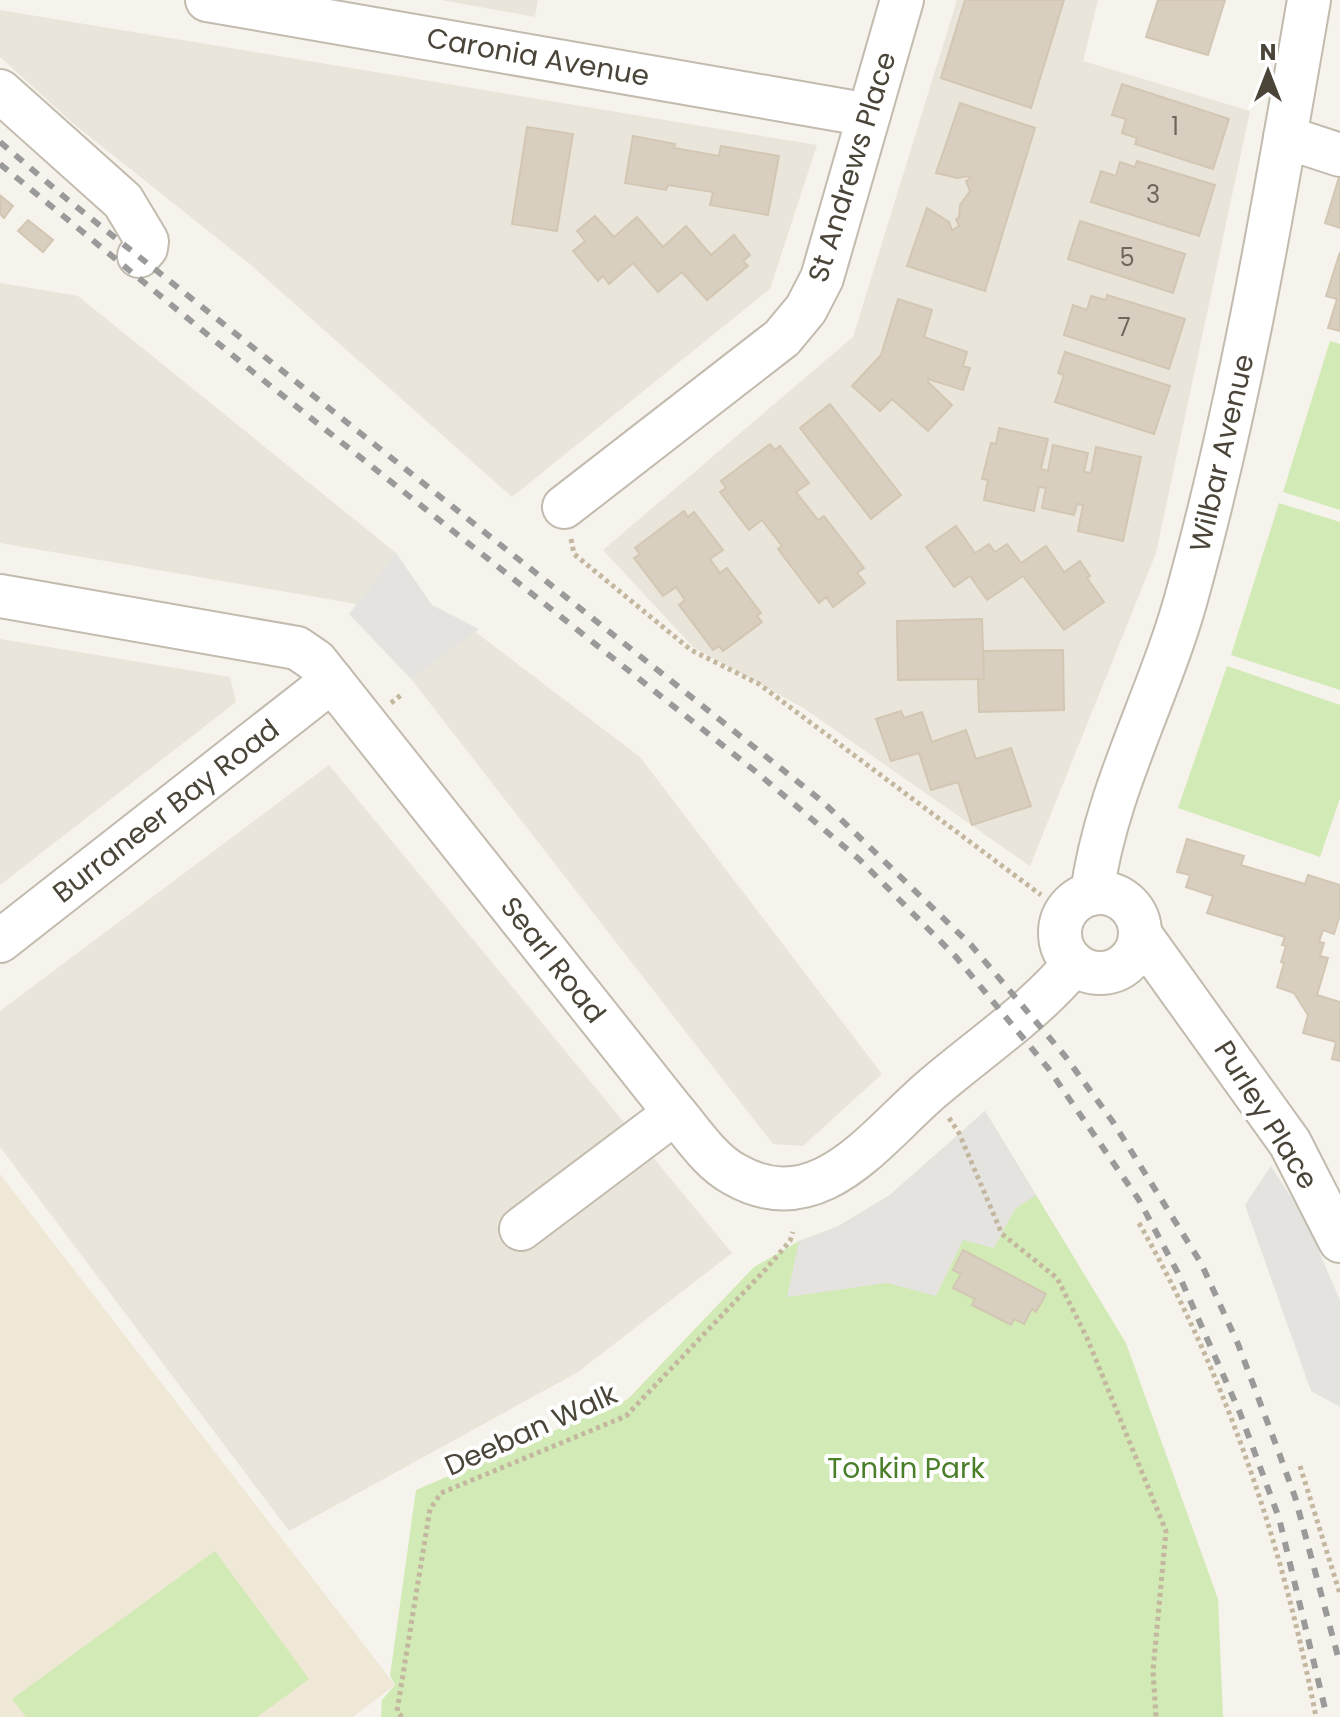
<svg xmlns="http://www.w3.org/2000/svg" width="1340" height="1717" font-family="Poppins,sans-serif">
<rect width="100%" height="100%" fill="#f6f3ec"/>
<g fill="#eae5da">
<path d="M 441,0 L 538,0 L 535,17 Z"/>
<path d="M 957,0 L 1098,0 L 1083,61 L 1250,111 L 1156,553 L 1030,866 L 805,709 L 693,647 L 603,550 L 853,337 Z"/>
<path d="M 0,10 L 817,145 L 770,289 L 512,497 L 251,265 L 75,125 L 0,57 Z"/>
<path d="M 0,283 L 78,296 L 396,553 L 357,604 L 0,543 Z"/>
<path d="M 474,631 L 640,757 L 882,1074 L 803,1146 L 773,1144 L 411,679 Z"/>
<path d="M 0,639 L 230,677 L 236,702 L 0,885 Z"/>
<path d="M 329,765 L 732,1253 L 578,1372 L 289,1531 L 0,1147 L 0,1011 Z"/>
</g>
<path fill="#efe8d6" d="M 0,1174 L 395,1685 L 353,1717 L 0,1717 Z"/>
<g fill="#d2eab5">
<path d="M 1330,341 L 1340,344 L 1340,510 L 1283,492 Z"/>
<path d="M 1279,503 L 1340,522 L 1340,690 L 1231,655 Z"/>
<path d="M 1227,666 L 1340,705 L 1340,798 L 1320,857 L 1178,808 Z"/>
<path d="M 985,1111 L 1126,1343 L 1218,1599 L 1223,1717 L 381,1717 L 382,1700 L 395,1685 L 390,1676 L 416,1490 L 628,1399 L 754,1267 L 799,1241 L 837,1227 L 890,1195 Z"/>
<path d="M 215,1551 L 309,1679 L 257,1717 L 26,1717 L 12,1699 Z"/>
</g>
<g fill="#e5e3e0">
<path d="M 396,553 L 432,605 L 479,629 L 411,679 L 349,614 Z"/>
<path d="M 985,1111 L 1036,1195 L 1015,1209 L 994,1248 L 963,1240 L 936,1296 L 887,1283 L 787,1297 L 799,1241 L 837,1227 L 890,1195 Z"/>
<path d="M 1271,1166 L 1304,1217 L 1340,1300 L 1340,1407 L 1311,1391 L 1245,1205 Z"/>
</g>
<g fill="#d8cfc1" stroke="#d3c7b4" stroke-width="2">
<path d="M 965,0 L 1064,0 L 1031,108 L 941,78 Z"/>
<path d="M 1158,0 L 1225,0 L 1208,55 L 1146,37 Z"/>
<path d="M 1122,84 L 1229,119 L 1213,169 L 1135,144 L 1137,138 L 1122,133 L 1126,119 L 1112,115 Z"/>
<path d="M 960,103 L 1035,128 L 985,291 L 907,266 L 927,208 L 949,222 L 952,230 L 959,226 L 956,219 L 959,218 L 960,205 L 970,191 L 966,181 L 970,179 L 969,176 L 957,178 L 936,173 Z"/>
<path d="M 527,127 L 573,134 L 557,231 L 512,224 Z"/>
<path d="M 633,136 L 675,144 L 674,148 L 719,156 L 721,146 L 779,156 L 768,215 L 710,205 L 713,192 L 668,185 L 666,190 L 625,183 Z"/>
<path d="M 1137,161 L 1215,185 L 1199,236 L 1091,202 L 1101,171 L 1116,176 L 1120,162 L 1135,167 Z"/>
<path d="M 1340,174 L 1340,228 L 1325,223 Z"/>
<path d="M 1,196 L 13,206 L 4,218 L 0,214 Z"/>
<path d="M 595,216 L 614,237 L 637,217 L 663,247 L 686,226 L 711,255 L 734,235 L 750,255 L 743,261 L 748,266 L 707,300 L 682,272 L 658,292 L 633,263 L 609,284 L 603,276 L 598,281 L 573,251 L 585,241 L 577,231 Z"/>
<path d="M 28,220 L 53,240 L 43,252 L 18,231 Z"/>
<path d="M 1080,221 L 1185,254 L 1173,293 L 1068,259 Z"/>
<path d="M 1340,252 L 1340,331 L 1328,328 L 1337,299 L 1326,296 Z"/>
<path d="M 1107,295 L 1185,319 L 1169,369 L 1064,335 L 1073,305 L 1087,310 L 1091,296 L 1106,300 Z"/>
<path d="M 898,299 L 932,310 L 924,337 L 967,352 L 963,366 L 970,368 L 963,390 L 928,379 L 928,382 L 952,405 L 928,431 L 892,399 L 880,411 L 852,386 L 881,355 Z"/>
<path d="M 1065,352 L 1170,386 L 1154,434 L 1055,402 L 1064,375 L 1058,373 Z"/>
<path d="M 830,404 L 901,495 L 871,519 L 800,428 Z"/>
<path d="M 999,428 L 1048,439 L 1041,469 L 1048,471 L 1053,445 L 1088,453 L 1084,472 L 1091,473 L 1096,447 L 1141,457 L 1123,541 L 1078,531 L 1083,505 L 1077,504 L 1074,515 L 1042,508 L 1046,488 L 1039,487 L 1034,511 L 984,500 L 988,480 L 982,479 L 991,443 L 996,444 Z"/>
<path d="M 770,444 L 775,450 L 780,446 L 809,483 L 796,492 L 818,520 L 824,516 L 864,568 L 857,573 L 865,583 L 833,607 L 826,597 L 819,603 L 778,549 L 782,546 L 762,520 L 749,530 L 720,492 L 726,488 L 721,481 Z"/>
<path d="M 684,511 L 688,517 L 694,512 L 723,550 L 710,559 L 720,573 L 727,568 L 761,613 L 757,616 L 762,622 L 723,651 L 719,646 L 713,650 L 679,605 L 685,600 L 676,587 L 663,596 L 634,558 L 640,554 L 635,548 Z"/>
<path d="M 956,526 L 975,553 L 989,544 L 995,552 L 1007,544 L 1021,563 L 1046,546 L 1064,572 L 1080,561 L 1090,576 L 1087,578 L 1104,602 L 1064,630 L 1023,576 L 987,600 L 970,576 L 954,587 L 926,547 Z"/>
<path d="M 982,619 L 984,679 L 898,680 L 897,621 Z"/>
<path d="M 1063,650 L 1064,710 L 979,712 L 978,679 L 984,679 L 983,651 Z"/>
<path d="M 901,711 L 904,718 L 922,712 L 932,742 L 966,730 L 976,759 L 1011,748 L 1031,806 L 972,825 L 958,782 L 931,790 L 919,753 L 891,761 L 876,719 Z"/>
<path d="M 1187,839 L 1244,856 L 1241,865 L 1305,884 L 1308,875 L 1340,885 L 1340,915 L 1334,934 L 1323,930 L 1319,942 L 1324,943 L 1320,956 L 1328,958 L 1317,995 L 1340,1002 L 1340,1061 L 1332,1059 L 1336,1042 L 1303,1033 L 1308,1015 L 1294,993 L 1277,987 L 1284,963 L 1281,962 L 1286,946 L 1282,945 L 1285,937 L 1207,913 L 1213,896 L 1186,887 L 1190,875 L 1177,872 Z"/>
<path d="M 963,1250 L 1046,1294 L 1036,1312 L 1032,1309 L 1024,1324 L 1014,1319 L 1011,1325 L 972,1305 L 975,1299 L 953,1288 L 961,1274 L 953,1270 Z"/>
</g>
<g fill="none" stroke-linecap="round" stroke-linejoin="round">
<defs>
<g id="minor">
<path d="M 207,0 L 869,115"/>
<path d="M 0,91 L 123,201 L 147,241 L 146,248 L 139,256"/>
<path d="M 1285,137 L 1340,155"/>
<path d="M 564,507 L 782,338 L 806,309 L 822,278 L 902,0"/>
<path d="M 0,596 L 297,648 L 316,661 L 675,1113 C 693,1134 710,1161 734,1174 C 819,1223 876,1136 933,1088 C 981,1047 1034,1012 1074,964"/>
<circle cx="1100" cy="933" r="40"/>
<path d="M 1092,894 C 1106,787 1162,692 1189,588 C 1242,395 1275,197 1309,0"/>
<path d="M 1140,934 L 1290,1143 L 1340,1241"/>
<path d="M 0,941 L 332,681"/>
<path d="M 521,1229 L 675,1113"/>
</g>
</defs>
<use href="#minor" stroke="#c2bbae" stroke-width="46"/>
<g stroke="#c4b79f" stroke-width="5" stroke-dasharray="4 4" stroke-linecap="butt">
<path d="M 571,539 L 574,554 L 691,650 L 759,684 L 1041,895"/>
<path d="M 391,703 L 401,695"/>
<path d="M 949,1118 L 959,1133 L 1002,1234 L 1057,1278 L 1087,1338 L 1166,1531 L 1153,1671 L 1156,1717"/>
<path d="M 1139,1223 C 1226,1376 1283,1545 1316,1717"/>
<path d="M 1300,1466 L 1340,1594"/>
<path d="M 402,1717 L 397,1711 L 430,1509 L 441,1493 L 626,1416 L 765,1270 L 790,1241 L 793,1232"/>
</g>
<use href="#minor" stroke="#fff" stroke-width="42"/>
<g stroke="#9a9a9a" stroke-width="6" stroke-dasharray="10 10" stroke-linecap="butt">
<path d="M 0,142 L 68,200 L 823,802 L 971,945 L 1065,1056 L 1113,1122 L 1201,1263 L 1238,1344 L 1279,1453 L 1295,1497 L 1340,1664"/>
<path d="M 0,164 L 253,372 L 755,771 L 860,860 L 956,957 L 1048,1068 L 1139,1200 L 1178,1273 L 1240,1413 L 1279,1518 L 1327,1717"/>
</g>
</g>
<g text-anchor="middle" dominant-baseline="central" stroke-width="8" stroke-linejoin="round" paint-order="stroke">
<g font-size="24" fill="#6e675b">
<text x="1175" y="126">1</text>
<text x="1153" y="194">3</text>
<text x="1127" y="257">5</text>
<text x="1124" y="327">7</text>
</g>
<g font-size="28" fill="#4b4439" stroke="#fff">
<text transform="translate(538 57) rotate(10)">Caronia Avenue</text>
<text transform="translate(852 167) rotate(-73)">St Andrews Place</text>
<text transform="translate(1222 453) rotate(-77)">Wilbar Avenue</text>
<text transform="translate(166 811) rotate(-38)">Burraneer Bay Road</text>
<text transform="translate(553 960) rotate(52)">Searl Road</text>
<text transform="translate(1266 1115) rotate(58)">Purley Place</text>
<text transform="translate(531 1430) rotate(-24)">Deeban Walk</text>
</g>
<g font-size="28" fill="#4a7f2a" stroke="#fff">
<text x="906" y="1468">Tonkin Park</text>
</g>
</g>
<g transform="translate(1268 72)" stroke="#ffffff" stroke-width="6" paint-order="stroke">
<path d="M0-6L14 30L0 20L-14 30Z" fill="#4b4439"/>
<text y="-12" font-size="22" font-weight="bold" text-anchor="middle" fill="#4b4439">N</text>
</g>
</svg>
